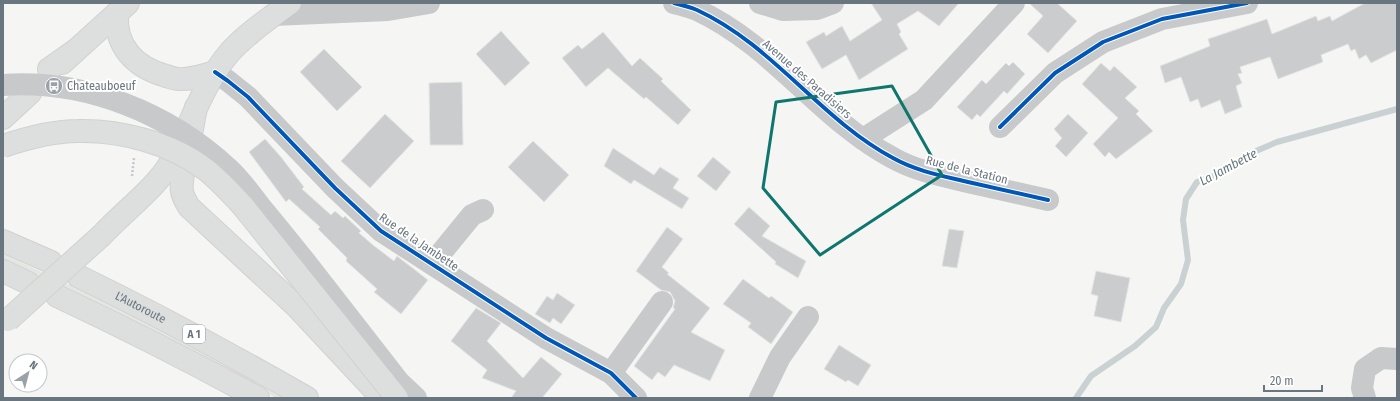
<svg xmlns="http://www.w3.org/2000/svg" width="1400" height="401" font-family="'Fira Sans Condensed',sans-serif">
<rect width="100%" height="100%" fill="#f5f5f4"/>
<path fill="#e4e6e2" d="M 3,254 L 87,293 L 221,360 L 286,398 L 276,398 C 187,350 97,301 3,261 Z"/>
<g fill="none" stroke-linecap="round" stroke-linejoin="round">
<path stroke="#cad1d3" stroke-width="6" d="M 1076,398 L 1091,376 L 1135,346 L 1156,327 L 1164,308 L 1181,284 L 1188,260 L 1183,220 L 1186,199 L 1197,182 L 1221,173 L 1249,154 L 1277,142 L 1397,109"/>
</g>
<g fill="#cbcccd" stroke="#e4e4e4">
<path d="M 871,3 L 959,3 L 939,26 L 918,11 L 897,24 L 901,32 L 899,34 L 908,49 L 859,80 L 846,55 L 822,69 L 806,42 L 824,32 L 826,36 L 842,26 L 850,41 L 882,20 Z"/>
<path d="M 1029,3 L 1057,3 L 1077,21 L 1048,53 L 1027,34 L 1043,16 Z"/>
<path d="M 1365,3 L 1397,3 L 1397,50 L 1371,63 L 1366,55 L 1359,59 L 1355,49 L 1351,51 L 1348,44 L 1321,55 L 1323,62 L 1278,79 L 1270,57 L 1240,67 L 1242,73 L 1238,74 L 1242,83 L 1236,86 L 1242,107 L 1225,114 L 1220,100 L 1201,108 L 1198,99 L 1190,102 L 1181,77 L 1165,83 L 1160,66 L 1210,46 L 1208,39 L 1267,19 L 1272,34 L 1316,16 L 1318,21 L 1330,16 L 1332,21 Z"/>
<path d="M 501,31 L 530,63 L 505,86 L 476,54 Z"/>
<path d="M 603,32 L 632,66 L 640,58 L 663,79 L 661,81 L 691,110 L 678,125 L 646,97 L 644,99 L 608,68 L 586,87 L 562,58 L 578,45 L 582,49 Z"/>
<path d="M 324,49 L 362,87 L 337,111 L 300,72 Z"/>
<path d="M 1013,62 L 1025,74 L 1007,94 L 1004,91 L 980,117 L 977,114 L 972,120 L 957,107 L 982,80 L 986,84 L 1006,63 L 1009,66 Z"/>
<path d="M 1101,63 L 1110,71 L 1114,66 L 1137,87 L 1125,98 L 1139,111 L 1136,114 L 1153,131 L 1116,159 L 1109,152 L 1105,157 L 1093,144 L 1118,118 L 1082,84 Z"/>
<path d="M 462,82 L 463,145 L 430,145 L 429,83 Z"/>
<path d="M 385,114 L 414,141 L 370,188 L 341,161 Z"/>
<path d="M 1068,114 L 1088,133 L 1066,157 L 1055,146 L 1062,138 L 1054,129 Z"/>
<path d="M 265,139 L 281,157 L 304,187 L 302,189 L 331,215 L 335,211 L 343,218 L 345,216 L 361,231 L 359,233 L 373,245 L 394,261 L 397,256 L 428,280 L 401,314 L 374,292 L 377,289 L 346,261 L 347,258 L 318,229 L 320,227 L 289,199 L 286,202 L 249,152 Z"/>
<path d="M 533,141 L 569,175 L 544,202 L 508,167 Z"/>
<path d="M 613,148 L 654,175 L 660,167 L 679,179 L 673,188 L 689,198 L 682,209 L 634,180 L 631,184 L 604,166 Z"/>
<path d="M 713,157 L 731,172 L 716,191 L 697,176 Z"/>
<path d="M 749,207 L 770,226 L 762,236 L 806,261 L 798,278 L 775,264 L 776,262 L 734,224 Z"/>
<path d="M 667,227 L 683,239 L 662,267 L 669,273 L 667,274 L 710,308 L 691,332 L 725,350 L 710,381 L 674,365 L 665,377 L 658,372 L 652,380 L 634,366 L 675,309 L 673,308 L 675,301 L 670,292 L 661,290 L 636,271 Z"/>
<path d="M 949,229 L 964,231 L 957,268 L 942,266 Z"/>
<path d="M 1096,271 L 1130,278 L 1121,322 L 1094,316 L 1098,296 L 1091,294 Z"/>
<path d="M 743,279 L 769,298 L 771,296 L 793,312 L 771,344 L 748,327 L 751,323 L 723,304 Z"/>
<path d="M 557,293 L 575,305 L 561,324 L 553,318 L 550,323 L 535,314 L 547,296 L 553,300 Z"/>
<path d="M 476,308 L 501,323 L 487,341 L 523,378 L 541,357 L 562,374 L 542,398 L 511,398 L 516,391 L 482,378 L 487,370 L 451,341 Z"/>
<path d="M 839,345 L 871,365 L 858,386 L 848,380 L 846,382 L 824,369 Z"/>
</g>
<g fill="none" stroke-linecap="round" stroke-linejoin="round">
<defs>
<g id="major">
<path d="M 117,14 C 115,47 135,67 166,76 C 170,77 174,79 178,79 C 190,80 203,76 215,72"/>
<path d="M 62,63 L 128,3"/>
<path d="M 3,118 L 30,93"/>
<path d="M 189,124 C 200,99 212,73 230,52 C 247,33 270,18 290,3"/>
<path d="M 102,235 C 123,212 156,188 171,162"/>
</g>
<g id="highway">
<path d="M 49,69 L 76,50"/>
<path d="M 192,129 L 196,107"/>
<path d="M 184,168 C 181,187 179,191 189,207 L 297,307 L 382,398"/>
<path d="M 3,241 L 51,262"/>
<path d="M 3,271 L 28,283"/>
<path id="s1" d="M 78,276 C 156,314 232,355 307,398"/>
<path d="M 57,296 C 125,328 192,362 258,398"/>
</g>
</defs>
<use href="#major" stroke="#d1d2d2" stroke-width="24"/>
<use href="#highway" stroke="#d1d1d1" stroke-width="24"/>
<path stroke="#c5c6c7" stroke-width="2.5" stroke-dasharray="2 2" stroke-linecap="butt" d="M 132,176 L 134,158"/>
<g stroke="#c7c9ca" stroke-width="22">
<path d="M 674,3 C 682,5 690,7 697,10 C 773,45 820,119 893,158 C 916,171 943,176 968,182 C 995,188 1022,194 1048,200"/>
<path d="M 760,3 L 783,10 L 817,9 L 833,3"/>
<path d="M 273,15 L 388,10 L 429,3"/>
<path d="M 215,72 L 228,81 L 248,97 L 335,188 L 381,231 L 546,338 L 611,373 L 636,398"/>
<path d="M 1000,127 L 1055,73 L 1103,42 L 1162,19 L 1247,3"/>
<path d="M 863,139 L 924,100 L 1014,3"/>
<path d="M 432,264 L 472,215 L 483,210"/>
<path d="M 611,373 L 662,302"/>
<path d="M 760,398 L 780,357 L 808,317"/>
<path d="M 1365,398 L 1362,388 L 1365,369 L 1381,358 L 1397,359"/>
</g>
<use href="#major" stroke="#dddede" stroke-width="22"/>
<use href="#highway" stroke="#dddede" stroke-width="22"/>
<defs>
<path id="major-bridge" d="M 8,320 L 102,235"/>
<path id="highway-bridge" d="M 3,146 C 27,138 52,131 78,131 C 120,130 171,143 205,169 C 218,179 230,192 242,205 L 397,398"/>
</defs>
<use href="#major-bridge" stroke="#d1d2d2" stroke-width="24" stroke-linecap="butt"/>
<use href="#highway-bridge" stroke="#d1d1d1" stroke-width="24" stroke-linecap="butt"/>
<path stroke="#c7c9ca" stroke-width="22" d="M 3,85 C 85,79 169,113 229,169 C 241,180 250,193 260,206 C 276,225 292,245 308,265 C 338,304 369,343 399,382 L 416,398"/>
<use href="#major-bridge" stroke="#dddede" stroke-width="22"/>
<use href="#highway-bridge" stroke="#dddede" stroke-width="22"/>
<defs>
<g id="cycleway">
<path d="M 674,3 C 682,5 690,7 697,10 C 773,45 820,119 893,158 C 916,171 943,176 968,182 C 995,188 1022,194 1048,200"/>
<path d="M 215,72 L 228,81 L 248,97 L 335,188 L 381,231 L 546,338 L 611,373 L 636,398"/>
<path d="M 1000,127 L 1055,73 L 1103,42 L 1162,19 L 1247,3"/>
</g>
</defs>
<use href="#cycleway" stroke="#fff" stroke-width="6"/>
<use href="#cycleway" stroke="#0057b8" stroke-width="4"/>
</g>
<path fill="none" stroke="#0f766e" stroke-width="3" stroke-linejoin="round" d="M 892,86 L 942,175 L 820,255 L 763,188 L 776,102 Z"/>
<defs>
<symbol id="bus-disc" viewBox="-11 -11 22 22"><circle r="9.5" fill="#9aa2a9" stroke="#fff"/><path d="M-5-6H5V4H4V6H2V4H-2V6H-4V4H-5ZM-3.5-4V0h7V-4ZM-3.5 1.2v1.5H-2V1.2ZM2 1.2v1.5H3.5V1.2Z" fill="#fff"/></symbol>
</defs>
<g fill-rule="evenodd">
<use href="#bus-disc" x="44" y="76" width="20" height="20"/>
</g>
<g text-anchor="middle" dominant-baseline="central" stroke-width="4" stroke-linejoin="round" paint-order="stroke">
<rect fill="#fff" stroke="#969fa6" stroke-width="1" x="183" y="325" width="22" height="18" rx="3"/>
<g font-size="11" font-weight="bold" fill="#697680">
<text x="194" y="334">A 1</text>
</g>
<g font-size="12" fill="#697680" stroke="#fff">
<text transform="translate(807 79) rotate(41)">Avenue des Paradisiers</text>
<text transform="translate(967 170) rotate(14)">Rue de la Station</text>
<text transform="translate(419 242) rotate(34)">Rue de la Jambette</text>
<text stroke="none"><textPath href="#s1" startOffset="70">L'Autoroute</textPath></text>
</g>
<g font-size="12" fill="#697680" stroke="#fff" text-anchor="start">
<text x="67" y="86">Chateauboeuf</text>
</g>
<g font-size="13" font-style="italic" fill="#64777c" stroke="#fff">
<text transform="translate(1228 167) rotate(-28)">La Jambette</text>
</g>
</g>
<rect width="1400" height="401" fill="none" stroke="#697680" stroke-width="8"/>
<g transform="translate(28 373) rotate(36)"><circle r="19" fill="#ffffff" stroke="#c3c8cc"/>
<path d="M0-3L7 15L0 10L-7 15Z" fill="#9aa2a9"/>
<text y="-6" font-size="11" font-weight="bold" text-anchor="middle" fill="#697680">N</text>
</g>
<path d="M1264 385v6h58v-6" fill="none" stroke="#697680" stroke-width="2"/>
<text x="1270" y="385" font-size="12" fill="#697680" stroke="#ffffff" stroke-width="3" paint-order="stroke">20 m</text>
</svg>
